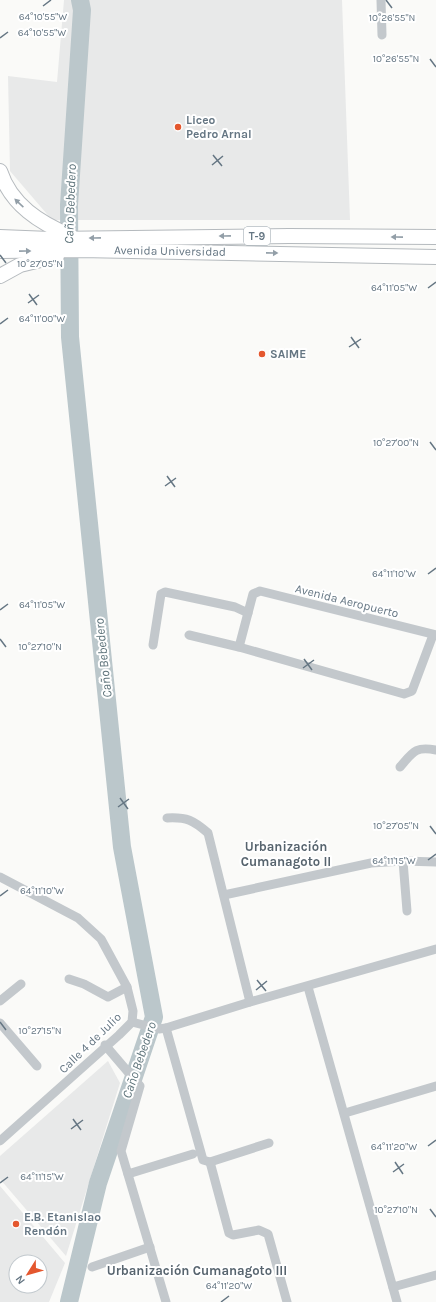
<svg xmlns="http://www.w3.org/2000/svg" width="436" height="1302" font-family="Karla,sans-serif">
<rect width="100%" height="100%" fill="#fafaf8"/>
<g fill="#e8e9e9" fill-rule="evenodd">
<path d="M 64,0 L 342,0 L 350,220 L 52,220 L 10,171 L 8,76 L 57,82 Z"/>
<path d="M 108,1061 L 120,1083 L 66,1256 L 0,1179 L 0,1156 Z"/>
<path d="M 0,1186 L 65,1263 L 49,1302 L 0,1302 ZM 16,1262 L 40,1262 L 40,1286 L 16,1286 Z"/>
</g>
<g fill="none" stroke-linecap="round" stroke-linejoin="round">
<path stroke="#bbc7cb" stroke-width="18" d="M 69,1302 L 98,1183 L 154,1017 L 122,847 L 70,337 L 69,205 L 82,10 L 80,0"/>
<defs>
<g id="primary">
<path d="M 0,171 C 11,205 40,223 71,236"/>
<path d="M 0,237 L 50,239 L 289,236 L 436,237"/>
<path d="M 0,251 L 81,250 L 436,257"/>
<path d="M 0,276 L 20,265 L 57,256"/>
</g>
</defs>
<use href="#primary" stroke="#b5babe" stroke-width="16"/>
<g stroke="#c3c8cc" stroke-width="9">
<path d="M 381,0 L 382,35"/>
<path d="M 189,635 L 239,647 L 404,694 L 412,691 L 433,635"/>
<path d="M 153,645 L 161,594 L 165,592 L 235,607 L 248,613"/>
<path d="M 239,647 L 253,594 L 260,591 L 436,635"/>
<path d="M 400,767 C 413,752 415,746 436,750"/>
<path d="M 167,818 C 187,817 193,820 208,833 L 250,1002"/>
<path d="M 403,861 L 407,911"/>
<path d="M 0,877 L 78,918 L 101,939 L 127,987 L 133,1011 L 132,1022 L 119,1035 L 0,1141"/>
<path d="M 224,895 L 371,863 L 403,861 L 436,862"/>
<path d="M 69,979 L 84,984 L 108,997 L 127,987"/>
<path d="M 308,987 L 397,1302"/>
<path d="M 0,1001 L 21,984"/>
<path d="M 132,1022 L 159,1029 L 166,1028 L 250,1002 L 436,949"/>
<path d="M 0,1023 L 37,1066"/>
<path d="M 166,1028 L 203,1160 L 210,1162 L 269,1143"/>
<path d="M 105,1045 L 140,1086 L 121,1151 L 166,1302"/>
<path d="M 345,1113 L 436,1086"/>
<path d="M 210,1162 L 229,1233 L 233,1235 L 259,1230 L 268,1234 L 287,1302"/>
<path d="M 128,1174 L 193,1154"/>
<path d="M 92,1267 L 150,1247"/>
<path d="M 393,1287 L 436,1275"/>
</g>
<use href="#primary" stroke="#fff" stroke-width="14"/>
</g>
<defs><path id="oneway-solid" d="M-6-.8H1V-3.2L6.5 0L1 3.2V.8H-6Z"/></defs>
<g fill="#939fa8">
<use href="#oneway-solid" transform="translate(19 203) rotate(-137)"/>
<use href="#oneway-solid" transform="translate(225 236) rotate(179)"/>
<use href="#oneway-solid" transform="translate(397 237) rotate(-179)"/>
<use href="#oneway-solid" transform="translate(95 238) rotate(179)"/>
<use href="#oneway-solid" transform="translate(25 251) rotate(-1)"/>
<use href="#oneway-solid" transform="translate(272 253) rotate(1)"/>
</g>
<path fill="none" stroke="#657683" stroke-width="1.5" d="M 386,0 L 392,8M 43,6 L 51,0M 0,38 L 8,32M 430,59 L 436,67M 213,155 L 222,166M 212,165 L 223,156M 0,255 L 6,263M 428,288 L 436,282M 29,294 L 37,305M 28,303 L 39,295M 0,324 L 8,318M 351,337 L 359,348M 349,347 L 361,339M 430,442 L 436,450M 167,476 L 175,487M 165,486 L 176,478M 428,574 L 436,568M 0,610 L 8,604M 0,639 L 6,647M 304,659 L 312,670M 303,668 L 314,660M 120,798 L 128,809M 118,807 L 129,799M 430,826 L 436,834M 428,860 L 436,854M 0,896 L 8,890M 257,980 L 266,991M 256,990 L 267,981M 0,1022 L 6,1030M 73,1119 L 81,1130M 71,1129 L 83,1120M 428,1146 L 436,1140M 395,1162 L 403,1174M 393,1172 L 404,1164M 0,1183 L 8,1177M 430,1209 L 436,1217M 221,1302 L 229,1296"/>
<g fill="#e4572e" stroke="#fff" stroke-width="1.5">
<circle cx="178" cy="127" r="4"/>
<circle cx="262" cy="354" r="4"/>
<circle cx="16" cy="1224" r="4"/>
</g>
<g text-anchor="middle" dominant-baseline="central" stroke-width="4" stroke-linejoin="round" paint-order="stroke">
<rect fill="#fff" stroke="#939fa8" stroke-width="1" x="244" y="227" width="26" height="18" rx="3"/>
<g font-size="11" font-weight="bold" fill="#657683">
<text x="257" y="236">T-9</text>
</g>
<g font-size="12" font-weight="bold" fill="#657683" stroke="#fff" text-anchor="start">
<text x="186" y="120">Liceo<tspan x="186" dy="14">Pedro Arnal</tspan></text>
<text x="270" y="354">SAIME</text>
<text x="24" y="1217">E.B. Etanislao<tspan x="24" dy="14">Rendón</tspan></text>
</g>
<g font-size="12" fill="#657683" stroke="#fff">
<text transform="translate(170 251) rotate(1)">Avenida Universidad</text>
<text transform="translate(347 601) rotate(14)">Avenida Aeropuerto</text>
<text transform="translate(90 1043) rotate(-44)">Calle 4 de Julio</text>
</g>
<g font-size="13" font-style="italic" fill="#60757c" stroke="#fff">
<text transform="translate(70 204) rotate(-88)">Caño Bebedero</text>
<text transform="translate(103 658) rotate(-96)">Caño Bebedero</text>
<text transform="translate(139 1060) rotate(-71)">Caño Bebedero</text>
</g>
<g font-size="13" font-weight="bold" fill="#57646e" stroke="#fff">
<text x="286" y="846">Urbanización<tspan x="286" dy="15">Cumanagoto II</tspan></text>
<text x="197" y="1270">Urbanización Cumanagoto III</text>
</g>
</g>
<g font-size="10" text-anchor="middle" fill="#657683" stroke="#fff" stroke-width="4" stroke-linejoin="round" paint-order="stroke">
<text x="43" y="20">64°10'55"W</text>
<text x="392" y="21">10°26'55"N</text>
<text x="42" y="36">64°10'55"W</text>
<text x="396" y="62">10°26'55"N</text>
<text x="40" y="267">10°27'05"N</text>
<text x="394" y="291">64°11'05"W</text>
<text x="42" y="322">64°11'00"W</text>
<text x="396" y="446">10°27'00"N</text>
<text x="394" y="577">64°11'10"W</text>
<text x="42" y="608">64°11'05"W</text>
<text x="40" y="650">10°27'10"N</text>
<text x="396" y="829">10°27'05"N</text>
<text x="394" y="864">64°11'15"W</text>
<text x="42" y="894">64°11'10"W</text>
<text x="40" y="1034">10°27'15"N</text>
<text x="394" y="1150">64°11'20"W</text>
<text x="42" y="1180">64°11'15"W</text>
<text x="396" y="1213">10°27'10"N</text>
<text x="229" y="1289">64°11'20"W</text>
</g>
<g transform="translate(28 1274) rotate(233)"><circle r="19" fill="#ffffff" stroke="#c1c8cd"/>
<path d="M0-3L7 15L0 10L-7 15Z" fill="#e4572e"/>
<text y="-6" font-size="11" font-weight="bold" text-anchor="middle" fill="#657683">N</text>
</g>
</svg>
